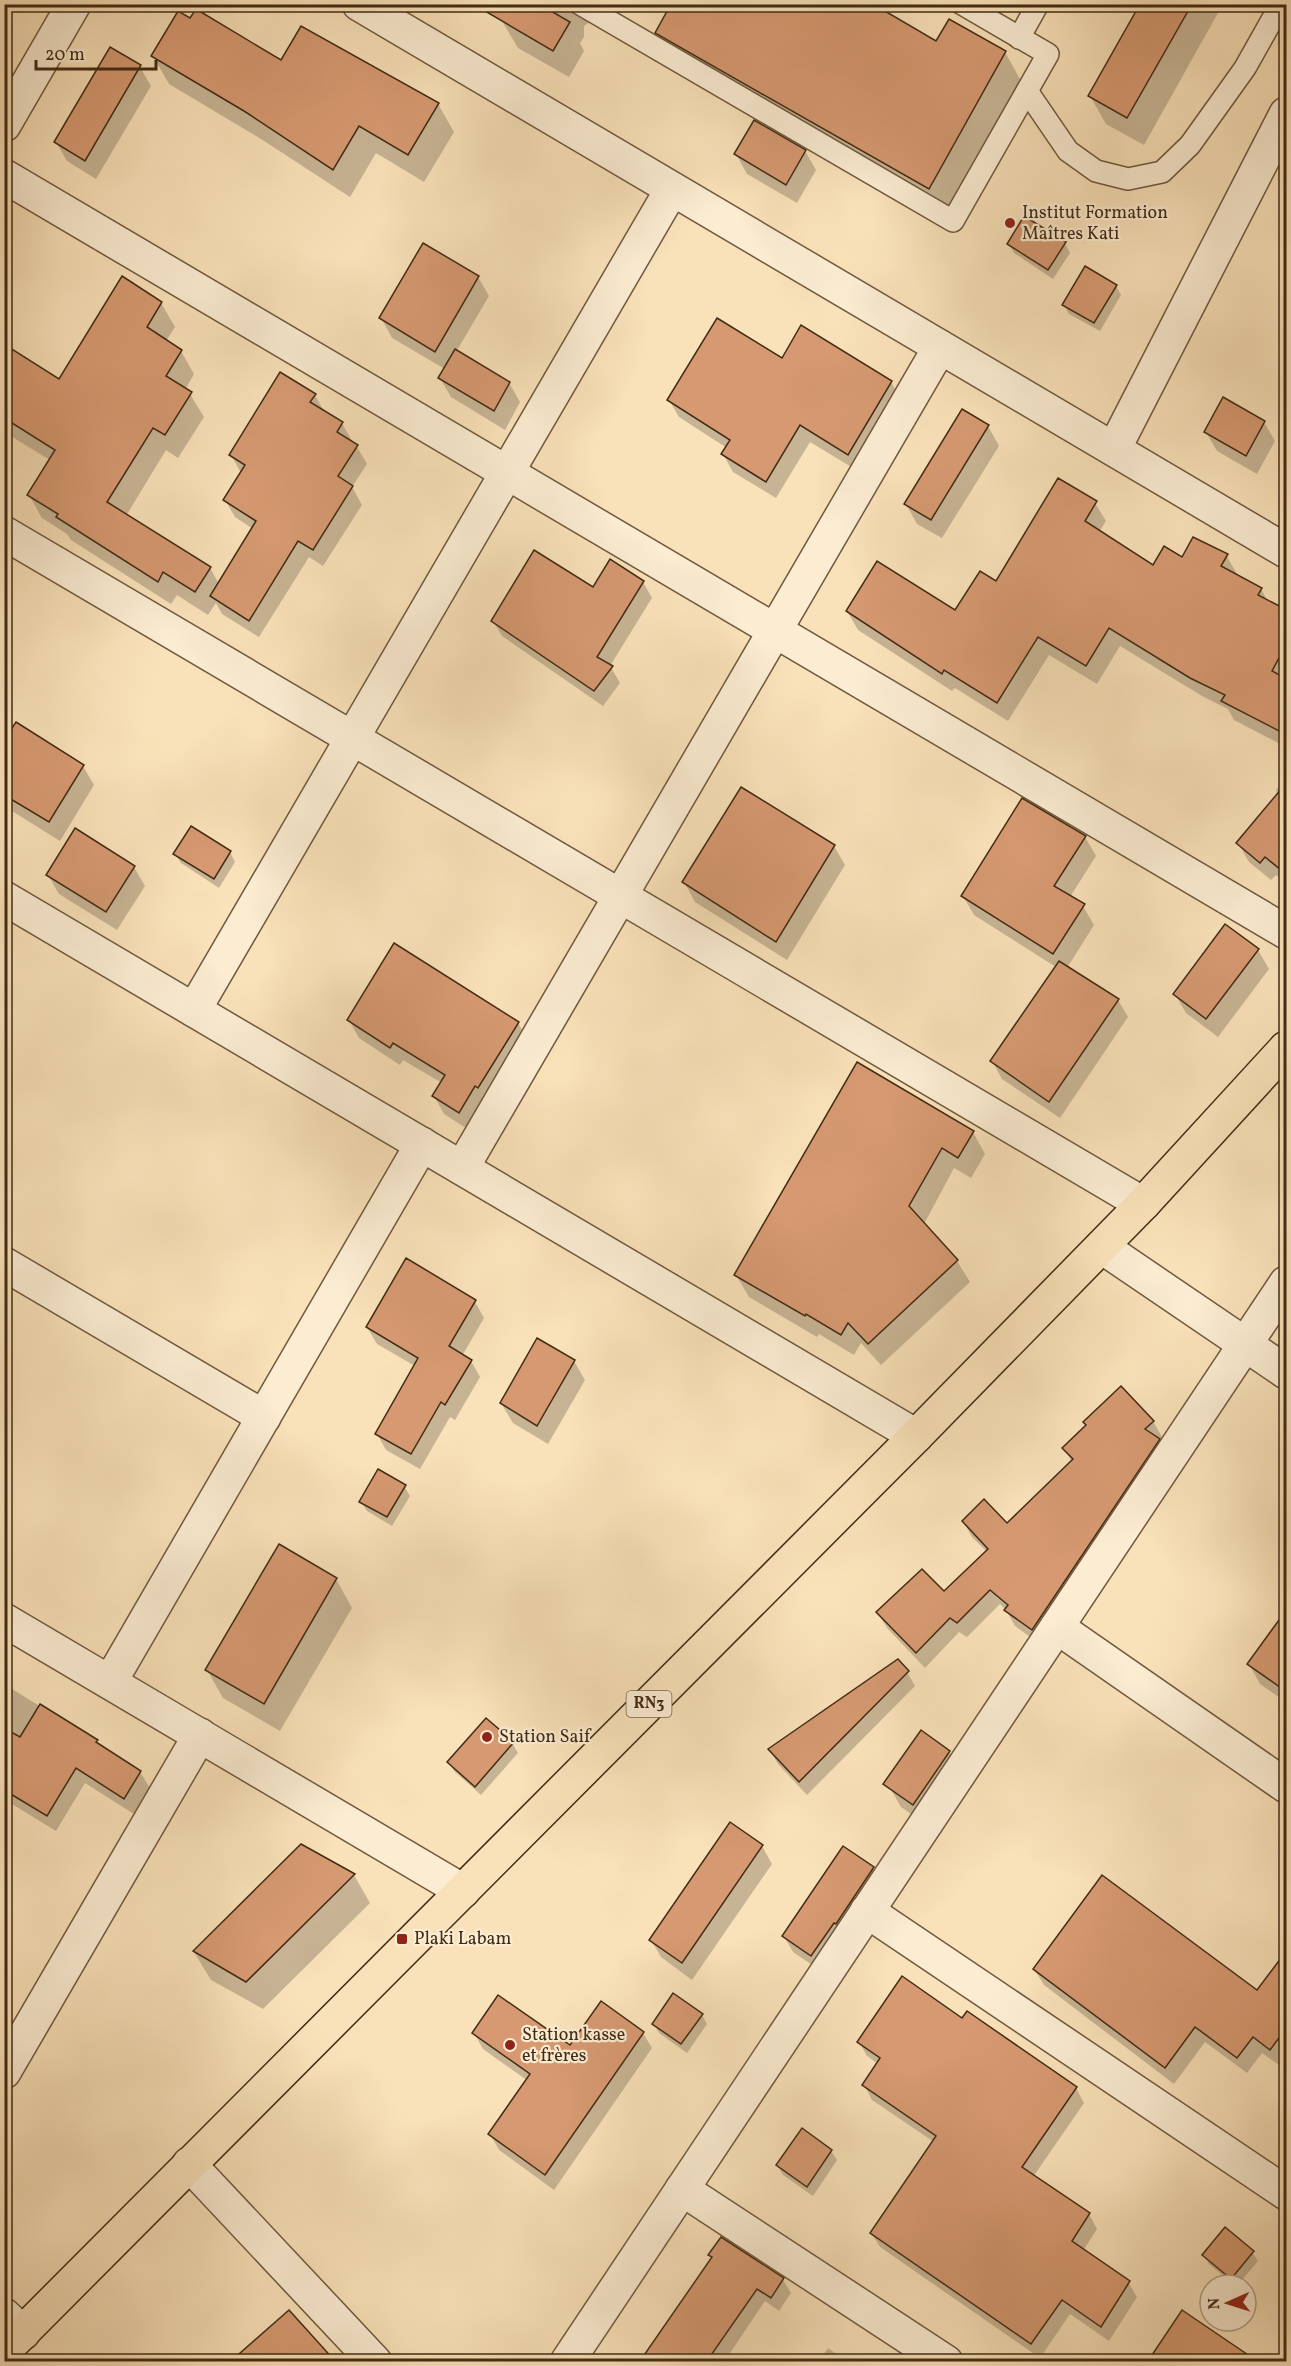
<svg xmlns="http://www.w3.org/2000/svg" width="1291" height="2366" font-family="Vollkorn,serif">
<rect width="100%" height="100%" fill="#f9e1b9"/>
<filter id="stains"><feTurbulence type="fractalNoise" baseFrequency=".00333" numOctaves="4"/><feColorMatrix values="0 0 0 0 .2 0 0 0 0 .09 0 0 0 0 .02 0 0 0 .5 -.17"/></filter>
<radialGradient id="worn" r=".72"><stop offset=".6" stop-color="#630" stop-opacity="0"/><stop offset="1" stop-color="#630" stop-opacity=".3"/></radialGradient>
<g fill="#0003">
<path d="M 512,4 L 602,4 L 594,19 L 584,26 L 584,37 L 580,43 L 584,51 L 569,77 L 518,48 L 502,21 Z"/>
<path d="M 1142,4 L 1223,4 L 1144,145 L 1106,124 L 1090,96 Z"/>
<path d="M 657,33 L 937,43 L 1005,52 L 1021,81 L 945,216 L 673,61 Z"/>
<path d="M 111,49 L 140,67 L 151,86 L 96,179 L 67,161 L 56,142 Z"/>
<path d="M 153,56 L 282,62 L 438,104 L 454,132 L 424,182 L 376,153 L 350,197 L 261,139 L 169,84 Z"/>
<path d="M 805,151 L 816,170 L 797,203 L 747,174 L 736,154 Z"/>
<path d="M 1065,243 L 1070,253 L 1053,279 L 1014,253 L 1009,244 Z"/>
<path d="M 478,277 L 489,296 L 456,352 L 509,383 L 520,402 L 505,430 L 451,397 L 440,378 L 445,369 L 392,338 L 381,318 Z"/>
<path d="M 1116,286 L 1121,295 L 1100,331 L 1069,314 L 1064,305 Z"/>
<path d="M 161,303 L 175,327 L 166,341 L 181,351 L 194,374 L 185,390 L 190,394 L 204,417 L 178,458 L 166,450 L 126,516 L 210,568 L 219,584 L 253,529 L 235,517 L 225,500 L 241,473 L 231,455 L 315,395 L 325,413 L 342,423 L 352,441 L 351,443 L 357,447 L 367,464 L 352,487 L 362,505 L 323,566 L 309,557 L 259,637 L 222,614 L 216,603 L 208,615 L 177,595 L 171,604 L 71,540 L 67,534 L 42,518 L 29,495 L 50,460 L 4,432 L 4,346 L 60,381 Z"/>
<path d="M 801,327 L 891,382 L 901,400 L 858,471 L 810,442 L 776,498 L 733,472 L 723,454 L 727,448 L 679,417 L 669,400 L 782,360 Z"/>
<path d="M 1264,422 L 1275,441 L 1257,474 L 1217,451 L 1206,432 Z"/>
<path d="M 988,426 L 999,446 L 942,538 L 917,524 L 906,504 Z"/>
<path d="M 1095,503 L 1106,521 L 1099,532 L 1153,567 L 1183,559 L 1226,555 L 1237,574 L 1236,576 L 1261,589 L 1268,602 L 1286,611 L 1286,747 L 1234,720 L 1228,709 L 1202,696 L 1120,646 L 1097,684 L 1049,655 L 1008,721 L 955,688 L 952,691 L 858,630 L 847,611 L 956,613 L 996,583 Z"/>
<path d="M 643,582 L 652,598 L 610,666 L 620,683 L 603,706 L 502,636 L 493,621 L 593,589 Z"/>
<path d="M 4,743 L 83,766 L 94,785 L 60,841 L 4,806 Z"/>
<path d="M 1286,777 L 1286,883 L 1276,875 L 1271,880 L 1249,862 L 1238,843 L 1278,794 L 1276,790 Z"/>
<path d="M 1085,837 L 1096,856 L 1070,897 L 1083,906 L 1094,925 L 1067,968 L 1118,1000 L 1128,1017 L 1060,1118 L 1002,1079 L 992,1061 L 1056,967 L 974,915 L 963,896 Z"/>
<path d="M 834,846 L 845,865 L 787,960 L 695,902 L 684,882 Z"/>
<path d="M 230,852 L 235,862 L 219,888 L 181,863 L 175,854 Z"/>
<path d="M 134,867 L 145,886 L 117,930 L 59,894 L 48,875 Z"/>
<path d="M 1258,950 L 1269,969 L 1218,1037 L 1186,1013 L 1175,994 Z"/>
<path d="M 349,1020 L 518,1023 L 529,1041 L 469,1130 L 444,1114 L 434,1096 L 442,1083 L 403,1060 L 400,1065 L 359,1038 Z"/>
<path d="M 857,1065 L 973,1132 L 985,1154 L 971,1178 L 954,1168 L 924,1224 L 957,1261 L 970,1282 L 881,1365 L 861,1343 L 854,1355 L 819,1334 L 817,1337 L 749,1297 L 736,1275 Z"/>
<path d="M 475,1302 L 484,1318 L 462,1356 L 471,1361 L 480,1377 L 455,1420 L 450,1417 L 420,1469 L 386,1450 L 377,1434 L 415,1366 L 377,1344 L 367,1327 Z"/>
<path d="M 574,1361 L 585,1380 L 548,1444 L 513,1423 L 501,1403 Z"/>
<path d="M 1153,1421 L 1162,1437 L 1159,1440 L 1167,1455 L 1041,1645 L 1015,1626 L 1006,1610 L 1000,1604 L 967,1637 L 959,1632 L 925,1668 L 887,1628 L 878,1613 L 944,1593 L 987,1552 L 972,1537 L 963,1521 L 1007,1525 L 1072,1462 L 1064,1448 L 1087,1426 Z"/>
<path d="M 404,1486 L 410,1496 L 392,1526 L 367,1511 L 361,1502 Z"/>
<path d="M 336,1579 L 352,1608 L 280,1731 L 223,1698 L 207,1670 Z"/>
<path d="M 1286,1612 L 1286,1702 L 1260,1684 L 1249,1664 Z"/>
<path d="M 907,1672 L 915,1686 L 807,1795 L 778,1764 L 770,1750 Z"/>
<path d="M 4,1684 L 96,1741 L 100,1747 L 140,1772 L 150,1788 L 134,1814 L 85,1783 L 56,1831 L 7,1801 L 4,1806 Z"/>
<path d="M 512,1743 L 518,1753 L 481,1795 L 454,1771 L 449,1762 Z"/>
<path d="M 949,1752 L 960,1771 L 924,1823 L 901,1807 L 890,1788 Z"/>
<path d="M 301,1846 L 354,1875 L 370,1903 L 263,2009 L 211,1980 L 194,1952 Z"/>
<path d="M 762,1846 L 772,1864 L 692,1980 L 661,1957 L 651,1940 Z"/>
<path d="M 873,1868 L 882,1885 L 821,1971 L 793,1952 L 784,1936 Z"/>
<path d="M 1286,1952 L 1286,2055 L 1279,2065 L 1262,2053 L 1247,2073 L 1205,2042 L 1174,2084 L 1044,1985 L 1034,1969 L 1258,1993 Z"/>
<path d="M 702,2015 L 707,2024 L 687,2053 L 659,2033 L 654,2024 Z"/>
<path d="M 962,2020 L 1076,2088 L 1084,2103 L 1033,2177 L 1089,2214 L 1097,2229 L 1083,2251 L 1128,2282 L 1137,2297 L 1109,2341 L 1070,2314 L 1040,2358 L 880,2247 L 871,2233 L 934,2142 L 872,2100 L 864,2085 L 878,2064 L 867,2056 L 859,2042 Z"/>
<path d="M 474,2033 L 571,2048 L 643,2033 L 652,2048 L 554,2190 L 499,2150 L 490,2134 L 528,2081 L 483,2049 Z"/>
<path d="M 831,2151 L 837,2160 L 813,2196 L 783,2175 L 778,2166 Z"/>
<path d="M 721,2239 L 783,2280 L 791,2293 L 779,2311 L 765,2301 L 724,2362 L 641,2362 L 712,2259 L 710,2255 Z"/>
<path d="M 1252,2252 L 1258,2261 L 1238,2285 L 1234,2285 L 1209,2264 L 1204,2255 Z"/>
<path d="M 289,2312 L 333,2362 L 233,2362 Z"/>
<path d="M 828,2348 L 848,2362 L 818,2362 Z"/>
</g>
<g fill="#d69971" stroke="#412b14" stroke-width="1.5">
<path d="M 473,4 L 539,4 L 570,22 L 553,51 Z"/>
<path d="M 671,4 L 873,4 L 936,41 L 949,19 L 1006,51 L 929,189 L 655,33 Z"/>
<path d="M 1140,4 L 1192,4 L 1127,118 L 1088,96 Z"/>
<path d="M 196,9 L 281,60 L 301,26 L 439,103 L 408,155 L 359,126 L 333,170 L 244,111 L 151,56 L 178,11 L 190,18 Z"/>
<path d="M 110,47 L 141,65 L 85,161 L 54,142 Z"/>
<path d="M 754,120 L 806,150 L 786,185 L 734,154 Z"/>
<path d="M 1024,216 L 1066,242 L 1048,270 L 1007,244 Z"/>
<path d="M 423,243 L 479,276 L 435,352 L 379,318 Z"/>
<path d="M 1085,266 L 1117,285 L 1094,323 L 1062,305 Z"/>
<path d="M 122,276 L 162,302 L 147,327 L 182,350 L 166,376 L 192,392 L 165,435 L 153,428 L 107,502 L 211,567 L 195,592 L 163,572 L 158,582 L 56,517 L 58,514 L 27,495 L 55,450 L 4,418 L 4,344 L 59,379 Z"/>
<path d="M 717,318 L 782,358 L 801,325 L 892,381 L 848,455 L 800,425 L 766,482 L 721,454 L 730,440 L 667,400 Z"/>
<path d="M 455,349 L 510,382 L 494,411 L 438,378 Z"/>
<path d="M 280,372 L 316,394 L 310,402 L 343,422 L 337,432 L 358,445 L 338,476 L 353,486 L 313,550 L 298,541 L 249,621 L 210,596 L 256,521 L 223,500 L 245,465 L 229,455 Z"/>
<path d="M 1223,397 L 1265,421 L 1246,456 L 1204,432 Z"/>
<path d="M 962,409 L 989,425 L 931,520 L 904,504 Z"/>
<path d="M 1058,478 L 1097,501 L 1085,521 L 1153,565 L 1164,546 L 1182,557 L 1193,537 L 1228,554 L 1221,566 L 1262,588 L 1258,595 L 1287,610 L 1287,643 L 1272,671 L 1287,679 L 1287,735 L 1221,701 L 1225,695 L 1190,678 L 1109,628 L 1086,666 L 1038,637 L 997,703 L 944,670 L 942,674 L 846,611 L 877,561 L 955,610 L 980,571 L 996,581 Z"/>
<path d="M 534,550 L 593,587 L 610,559 L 644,581 L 597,657 L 613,666 L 594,691 L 491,621 Z"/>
<path d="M 16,722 L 84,765 L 49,822 L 4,795 L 4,740 Z"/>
<path d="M 1287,782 L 1287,875 L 1265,857 L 1260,863 L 1236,843 Z"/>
<path d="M 741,787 L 835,845 L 776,942 L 682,882 Z"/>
<path d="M 1022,798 L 1086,836 L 1054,886 L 1085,904 L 1053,954 L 961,896 Z"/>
<path d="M 191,826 L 231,851 L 214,879 L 173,854 Z"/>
<path d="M 75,828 L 135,866 L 106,912 L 46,875 Z"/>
<path d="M 1225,924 L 1259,949 L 1206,1019 L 1173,994 Z"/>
<path d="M 394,943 L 519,1022 L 478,1088 L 475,1086 L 459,1113 L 432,1096 L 445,1075 L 393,1043 L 390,1048 L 347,1020 Z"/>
<path d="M 1059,961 L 1119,999 L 1049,1102 L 990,1061 Z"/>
<path d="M 857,1062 L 974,1131 L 958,1158 L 942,1148 L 909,1206 L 958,1260 L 868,1344 L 848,1323 L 841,1335 L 806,1314 L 805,1316 L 734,1275 Z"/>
<path d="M 406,1258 L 476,1300 L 449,1346 L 472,1360 L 445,1405 L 441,1402 L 411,1454 L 375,1434 L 418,1358 L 366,1327 Z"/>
<path d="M 537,1338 L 575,1360 L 537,1426 L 500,1403 Z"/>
<path d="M 1121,1386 L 1154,1421 L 1145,1429 L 1160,1439 L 1032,1630 L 1004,1610 L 1008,1605 L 990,1590 L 957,1623 L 950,1618 L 916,1653 L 876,1612 L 922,1569 L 944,1591 L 988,1549 L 962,1521 L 984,1499 L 1007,1523 L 1073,1459 L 1062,1448 L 1086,1425 L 1083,1422 Z"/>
<path d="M 378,1469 L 406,1485 L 387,1517 L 359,1502 Z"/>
<path d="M 279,1544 L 337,1578 L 264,1704 L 205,1670 Z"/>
<path d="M 1287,1609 L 1287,1692 L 1247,1664 Z"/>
<path d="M 898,1659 L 909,1671 L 799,1782 L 768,1749 Z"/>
<path d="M 40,1704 L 98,1740 L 96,1742 L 141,1771 L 124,1799 L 76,1768 L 47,1816 L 4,1790 L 4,1728 L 20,1737 Z"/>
<path d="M 486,1718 L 514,1742 L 475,1787 L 447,1762 Z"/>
<path d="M 921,1730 L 950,1751 L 913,1805 L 883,1784 Z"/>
<path d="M 730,1822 L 763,1845 L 682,1963 L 649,1940 Z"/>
<path d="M 301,1844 L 355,1874 L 246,1982 L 193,1951 Z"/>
<path d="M 843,1846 L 874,1867 L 836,1924 L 834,1923 L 811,1956 L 782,1936 Z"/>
<path d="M 1102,1875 L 1257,1990 L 1287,1950 L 1287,2027 L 1270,2050 L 1253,2037 L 1237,2058 L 1195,2027 L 1165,2068 L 1033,1969 Z"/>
<path d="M 902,1976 L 962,2018 L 967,2011 L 1077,2087 L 1022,2167 L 1090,2213 L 1072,2241 L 1130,2281 L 1101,2327 L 1062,2300 L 1031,2344 L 870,2233 L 936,2136 L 862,2085 L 880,2058 L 857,2042 Z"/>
<path d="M 673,1993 L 703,2014 L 681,2044 L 652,2024 Z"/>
<path d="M 498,1995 L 570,2045 L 601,2001 L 644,2032 L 545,2175 L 488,2134 L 530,2074 L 472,2033 Z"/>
<path d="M 802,2128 L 832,2150 L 807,2187 L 776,2165 Z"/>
<path d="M 1225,2227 L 1254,2251 L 1231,2279 L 1202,2255 Z"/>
<path d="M 721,2237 L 784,2278 L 771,2298 L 757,2289 L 707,2361 L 640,2361 L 712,2257 L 708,2255 Z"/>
<path d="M 289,2310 L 335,2361 L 231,2361 Z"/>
<path d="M 1182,2310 L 1257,2361 L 1148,2361 Z"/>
</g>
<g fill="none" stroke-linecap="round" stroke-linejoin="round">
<defs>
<g id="service">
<path d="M 580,4 L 953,221 L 1048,54 L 962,4"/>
<path d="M 1019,38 L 1038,4"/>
<path d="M 1027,91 L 1068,151 L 1096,171 L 1128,179 L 1162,172 L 1190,145 L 1245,68 L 1281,4"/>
</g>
<g id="minor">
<path d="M 359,4 L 1286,551"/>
<path d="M 4,125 L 74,4"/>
<path d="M 4,176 L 1286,932"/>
<path d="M 1114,449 L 1286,114"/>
<path d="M 4,533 L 1143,1204"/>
<path d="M 4,898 L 916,1436"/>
<path d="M 194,1010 L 672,189"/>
<path d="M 462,1168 L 940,347"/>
<path d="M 1102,1247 L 1286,1372"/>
<path d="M 4,1264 L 264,1417"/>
<path d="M 4,1620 L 463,1891"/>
<path d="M 1057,1627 L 1286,1786"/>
<path d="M 110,1682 L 422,1144"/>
<path d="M 867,1911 L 1286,2193"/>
<path d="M 4,2072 L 200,1735"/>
<path d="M 189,2164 L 375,2362"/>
<path d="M 682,2189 L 946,2362"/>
<path d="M 4,2315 L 23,2333"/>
<path d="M 567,2362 L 1286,1283"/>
</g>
<path id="trunk" d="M 4,2351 L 916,1436 L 1143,1204 L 1286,1048"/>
</defs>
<use href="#service" stroke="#6f583d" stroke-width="24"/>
<use href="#minor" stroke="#6f583d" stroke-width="36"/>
<use href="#trunk" stroke="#412b14" stroke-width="36"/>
<use href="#service" stroke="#fbecd2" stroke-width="21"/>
<use href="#minor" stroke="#fbecd2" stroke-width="33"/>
<use href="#trunk" stroke="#f9e1b9" stroke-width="33"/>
</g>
<g fill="#8f2418" stroke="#fbecd2" stroke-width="2">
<circle cx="1010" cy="223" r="6"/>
<circle cx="487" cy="1737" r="6"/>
<rect x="396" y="1933" width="12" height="12" rx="3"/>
<circle cx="510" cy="2045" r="6"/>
</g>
<g text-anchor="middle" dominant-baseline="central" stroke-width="4.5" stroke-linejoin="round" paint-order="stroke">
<rect fill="#fbecd2" stroke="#79654d" stroke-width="1.5" x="626.5" y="1691" width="45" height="26" rx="4.5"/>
<g font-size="16" font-weight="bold" fill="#412b14">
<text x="649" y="1704">RN3</text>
</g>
<g font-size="18" fill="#412b14" stroke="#fbecd2" text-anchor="start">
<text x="1022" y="213">Institut Formation<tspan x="1022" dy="21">Maîtres Kati</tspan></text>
<text x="499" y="1737">Station Saif</text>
<text x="414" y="1939">Plaki Labam</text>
<text x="522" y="2035">Station kasse<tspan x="522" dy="21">et frères</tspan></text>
</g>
</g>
<rect width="1291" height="2366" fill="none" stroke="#f9e1b9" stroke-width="24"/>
<rect x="6" y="6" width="1279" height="2354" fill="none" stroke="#412b14" stroke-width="3"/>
<rect x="12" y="12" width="1267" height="2342" fill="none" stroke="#412b14" stroke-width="1.5"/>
<g transform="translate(1228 2303) rotate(267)"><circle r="28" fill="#fbecd2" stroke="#b19f86" stroke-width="1.5"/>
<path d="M0-4.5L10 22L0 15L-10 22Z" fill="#8f2418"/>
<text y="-9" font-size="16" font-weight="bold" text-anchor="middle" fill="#412b14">N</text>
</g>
<path d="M36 60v9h120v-9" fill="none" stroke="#412b14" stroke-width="3"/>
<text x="45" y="60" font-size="18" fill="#412b14" stroke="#fbecd2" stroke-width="4.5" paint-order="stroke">20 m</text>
<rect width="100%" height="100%" filter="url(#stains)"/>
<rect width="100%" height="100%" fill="url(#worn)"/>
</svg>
